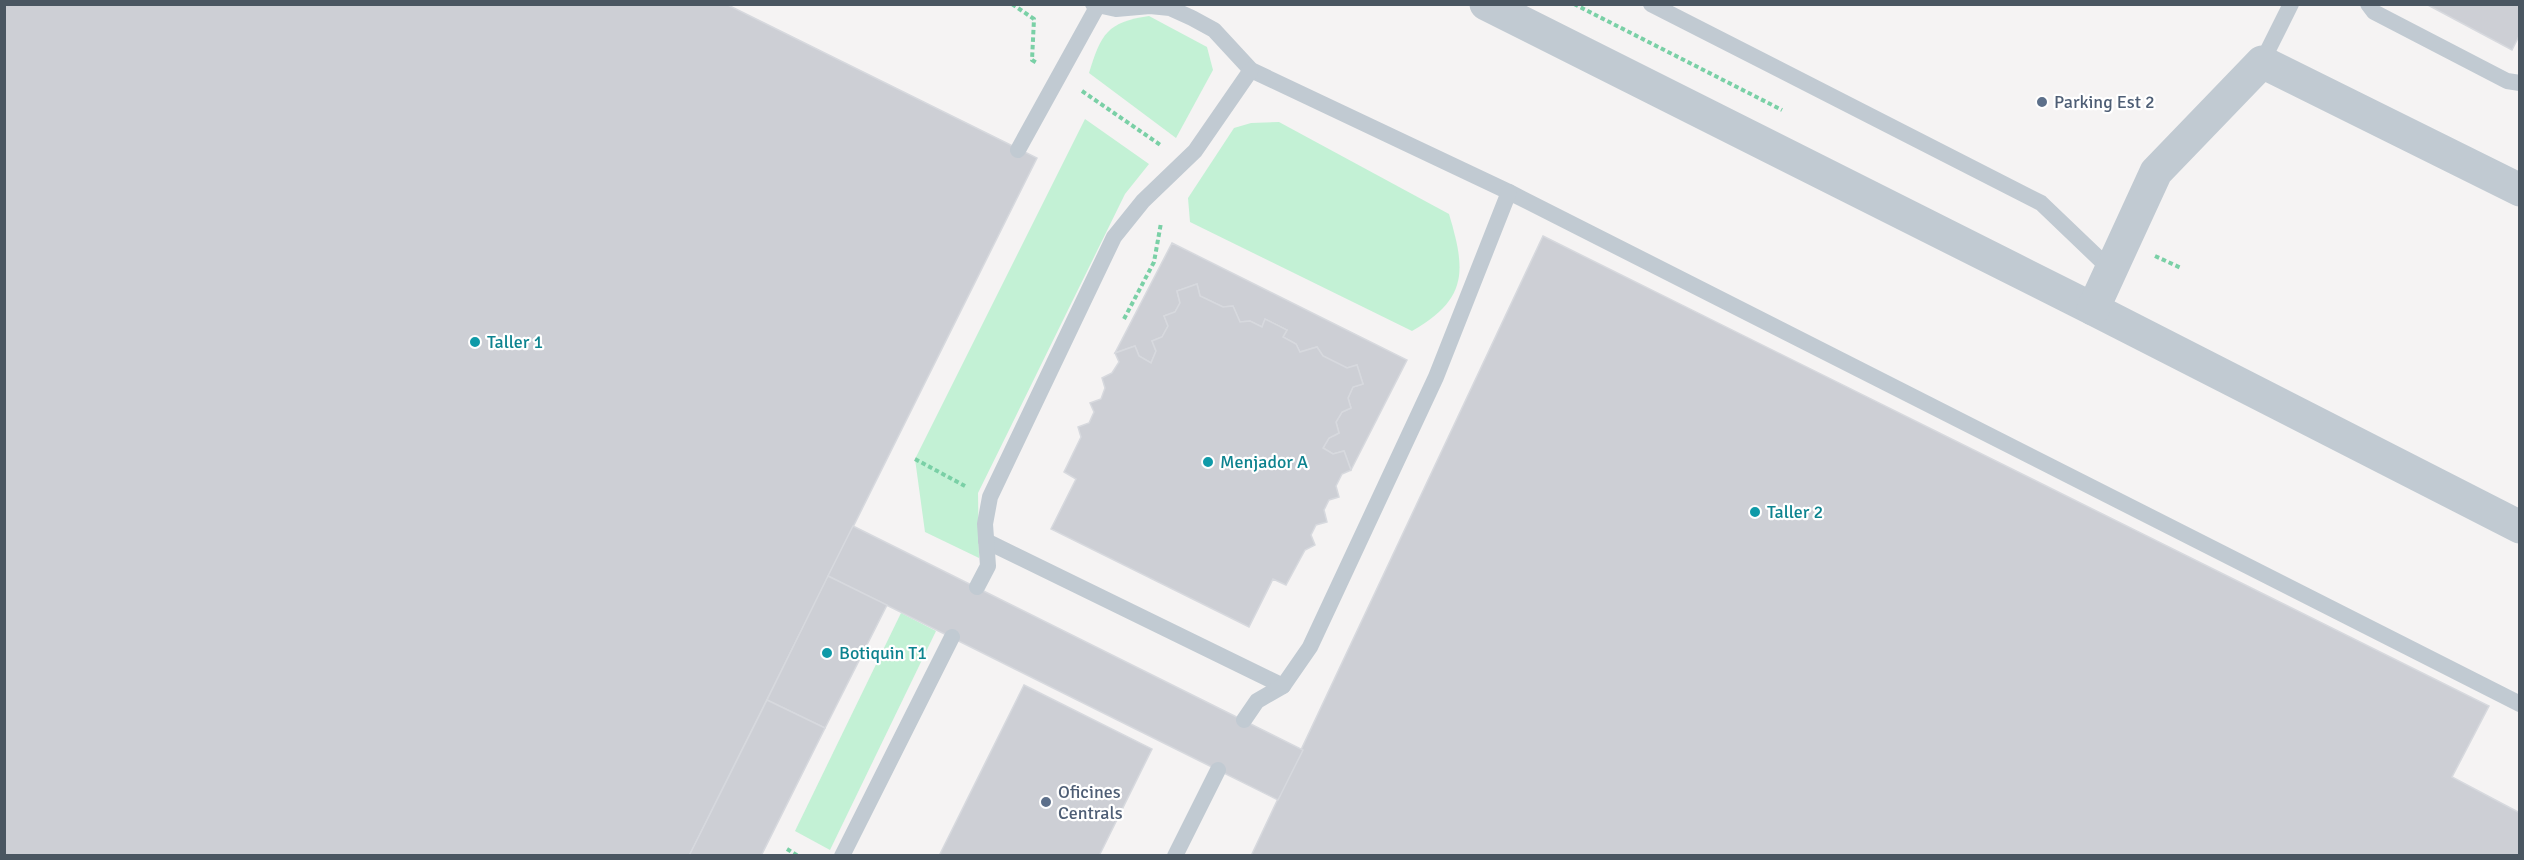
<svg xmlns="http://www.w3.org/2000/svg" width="2524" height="860" font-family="Signika,sans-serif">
<rect width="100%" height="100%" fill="#f5f3f3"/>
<g fill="#c3f1d5">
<path d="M 1149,16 L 1207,47 L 1213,70 L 1176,138 L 1089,73 C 1101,34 1107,22 1149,16 Z"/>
<path d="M 1085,119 L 1149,164 L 1125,194 L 978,493 L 979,558 L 925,532 L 915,459 Z"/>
<path d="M 1279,122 L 1449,214 C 1466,271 1468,299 1412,331 L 1190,222 L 1188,198 L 1234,128 L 1251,123 Z"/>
<path d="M 901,613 L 936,631 L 830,850 L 795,831 Z"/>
</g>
<g fill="#cdcfd5" stroke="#d7d9de" stroke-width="1.5">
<path d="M 4,4 L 726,4 L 1037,158 L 689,856 L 4,856 Z"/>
<path d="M 2426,4 L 2520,4 L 2520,34 L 2512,50 Z"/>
<path d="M 1543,236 L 2489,706 L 2452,777 L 2520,813 L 2520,856 L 1251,856 Z"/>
<path d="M 1172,243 L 1407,360 L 1351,470 L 1344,451 L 1333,454 L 1323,448 L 1329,438 L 1339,433 L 1336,422 L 1342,412 L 1351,408 L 1348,398 L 1353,387 L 1363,384 L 1357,365 L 1347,368 L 1323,356 L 1317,347 L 1300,352 L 1296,344 L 1283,337 L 1287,330 L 1265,319 L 1262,327 L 1250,321 L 1240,322 L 1233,306 L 1223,307 L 1200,296 L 1197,284 L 1177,291 L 1180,303 L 1175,312 L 1164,316 L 1168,326 L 1162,337 L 1152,341 L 1156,351 L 1151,363 L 1139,356 L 1135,346 L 1115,353 Z"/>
<path d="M 1197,284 L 1200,296 L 1223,307 L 1233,306 L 1240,322 L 1250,321 L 1262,327 L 1265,319 L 1287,330 L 1283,337 L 1296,344 L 1300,352 L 1317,347 L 1323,356 L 1347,368 L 1357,365 L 1363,384 L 1353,387 L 1348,398 L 1351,408 L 1342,412 L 1336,422 L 1339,433 L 1329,438 L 1323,448 L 1333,454 L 1344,451 L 1351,470 L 1342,474 L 1336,486 L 1339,497 L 1329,500 L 1324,510 L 1327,522 L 1316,525 L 1311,535 L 1315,545 L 1305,550 L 1286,585 L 1273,579 L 1249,627 L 1051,529 L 1076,479 L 1064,472 L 1081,437 L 1078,427 L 1089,423 L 1094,412 L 1090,403 L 1101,399 L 1105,388 L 1102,378 L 1112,373 L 1119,362 L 1115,353 L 1135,346 L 1139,356 L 1151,363 L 1156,351 L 1152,341 L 1162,337 L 1168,326 L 1164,316 L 1175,312 L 1180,303 L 1177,291 Z"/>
<path d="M 853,526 L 1303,750 L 1278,800 L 828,576 Z"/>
<path d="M 828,576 L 887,605 L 825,728 L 767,700 Z"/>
<path d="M 1024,685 L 1152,749 L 1099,856 L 939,856 Z"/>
<path d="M 767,700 L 825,728 L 761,856 L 689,856 Z"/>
</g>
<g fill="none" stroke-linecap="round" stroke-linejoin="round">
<g stroke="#7ad0a6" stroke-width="4" stroke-dasharray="4.5 3" stroke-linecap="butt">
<path d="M 1012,4 L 1034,19 L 1032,60 L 1037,63"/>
<path d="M 1574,4 L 1782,110"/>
<path d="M 1082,91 L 1162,146"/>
<path d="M 2155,256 L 2181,268"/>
<path d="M 1124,319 L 1154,262 L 1161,223"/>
<path d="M 915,459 L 965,486"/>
<path d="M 787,849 L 798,856"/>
</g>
<g stroke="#c1cad2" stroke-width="16">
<path d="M 1093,4 L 1116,9 L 1150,6 L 1170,8 L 1192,18 L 1214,30 L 1251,70 L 1509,192 L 2520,704"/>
<path d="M 1651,4 L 2041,203 L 2111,270"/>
<path d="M 2368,4 L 2374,12 L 2507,81 L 2520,83"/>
<path d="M 2262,62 L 2291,4"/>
<path d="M 1018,150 L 1097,7"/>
<path d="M 986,541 L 1283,686"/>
<path d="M 977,587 L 988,566 L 985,524 L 990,497 L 1114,237 L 1143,201 L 1195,151 L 1251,70"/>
<path d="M 1244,720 L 1257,701 L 1283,686 L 1310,647 L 1436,377 L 1509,192"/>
<path d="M 842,856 L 952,637"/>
<path d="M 1175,856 L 1218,770"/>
</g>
<g stroke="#c1cad2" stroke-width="33">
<path d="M 1486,4 L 2093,309 L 2520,527"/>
<path d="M 2093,309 L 2156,172 L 2262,62 L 2520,190"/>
</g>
</g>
<g fill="#5c6f8a" stroke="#fff" stroke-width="2">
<circle cx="2042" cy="102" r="6"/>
<circle cx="1046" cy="802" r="6"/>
</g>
<g fill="#0f9aa8" stroke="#fff" stroke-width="2">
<circle cx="475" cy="342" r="6"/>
<circle cx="1208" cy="462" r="6"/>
<circle cx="1755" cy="512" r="6"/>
<circle cx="827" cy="653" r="6"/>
</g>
<g text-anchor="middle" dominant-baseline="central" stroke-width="4.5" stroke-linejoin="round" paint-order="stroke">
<g font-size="18" fill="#4e5e75" stroke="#fff" text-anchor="start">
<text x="2054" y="102">Parking Est 2</text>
<text x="1058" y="792">Oficines<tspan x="1058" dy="21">Centrals</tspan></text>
</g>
<g font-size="18" fill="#0d838f" stroke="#fff" text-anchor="start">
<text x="487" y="342">Taller 1</text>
<text x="1220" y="462">Menjador A</text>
<text x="1767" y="512">Taller 2</text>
<text x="839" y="653">Botiquin T1</text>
</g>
</g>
<rect width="2524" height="860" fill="none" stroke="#4a5661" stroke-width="12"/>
</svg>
